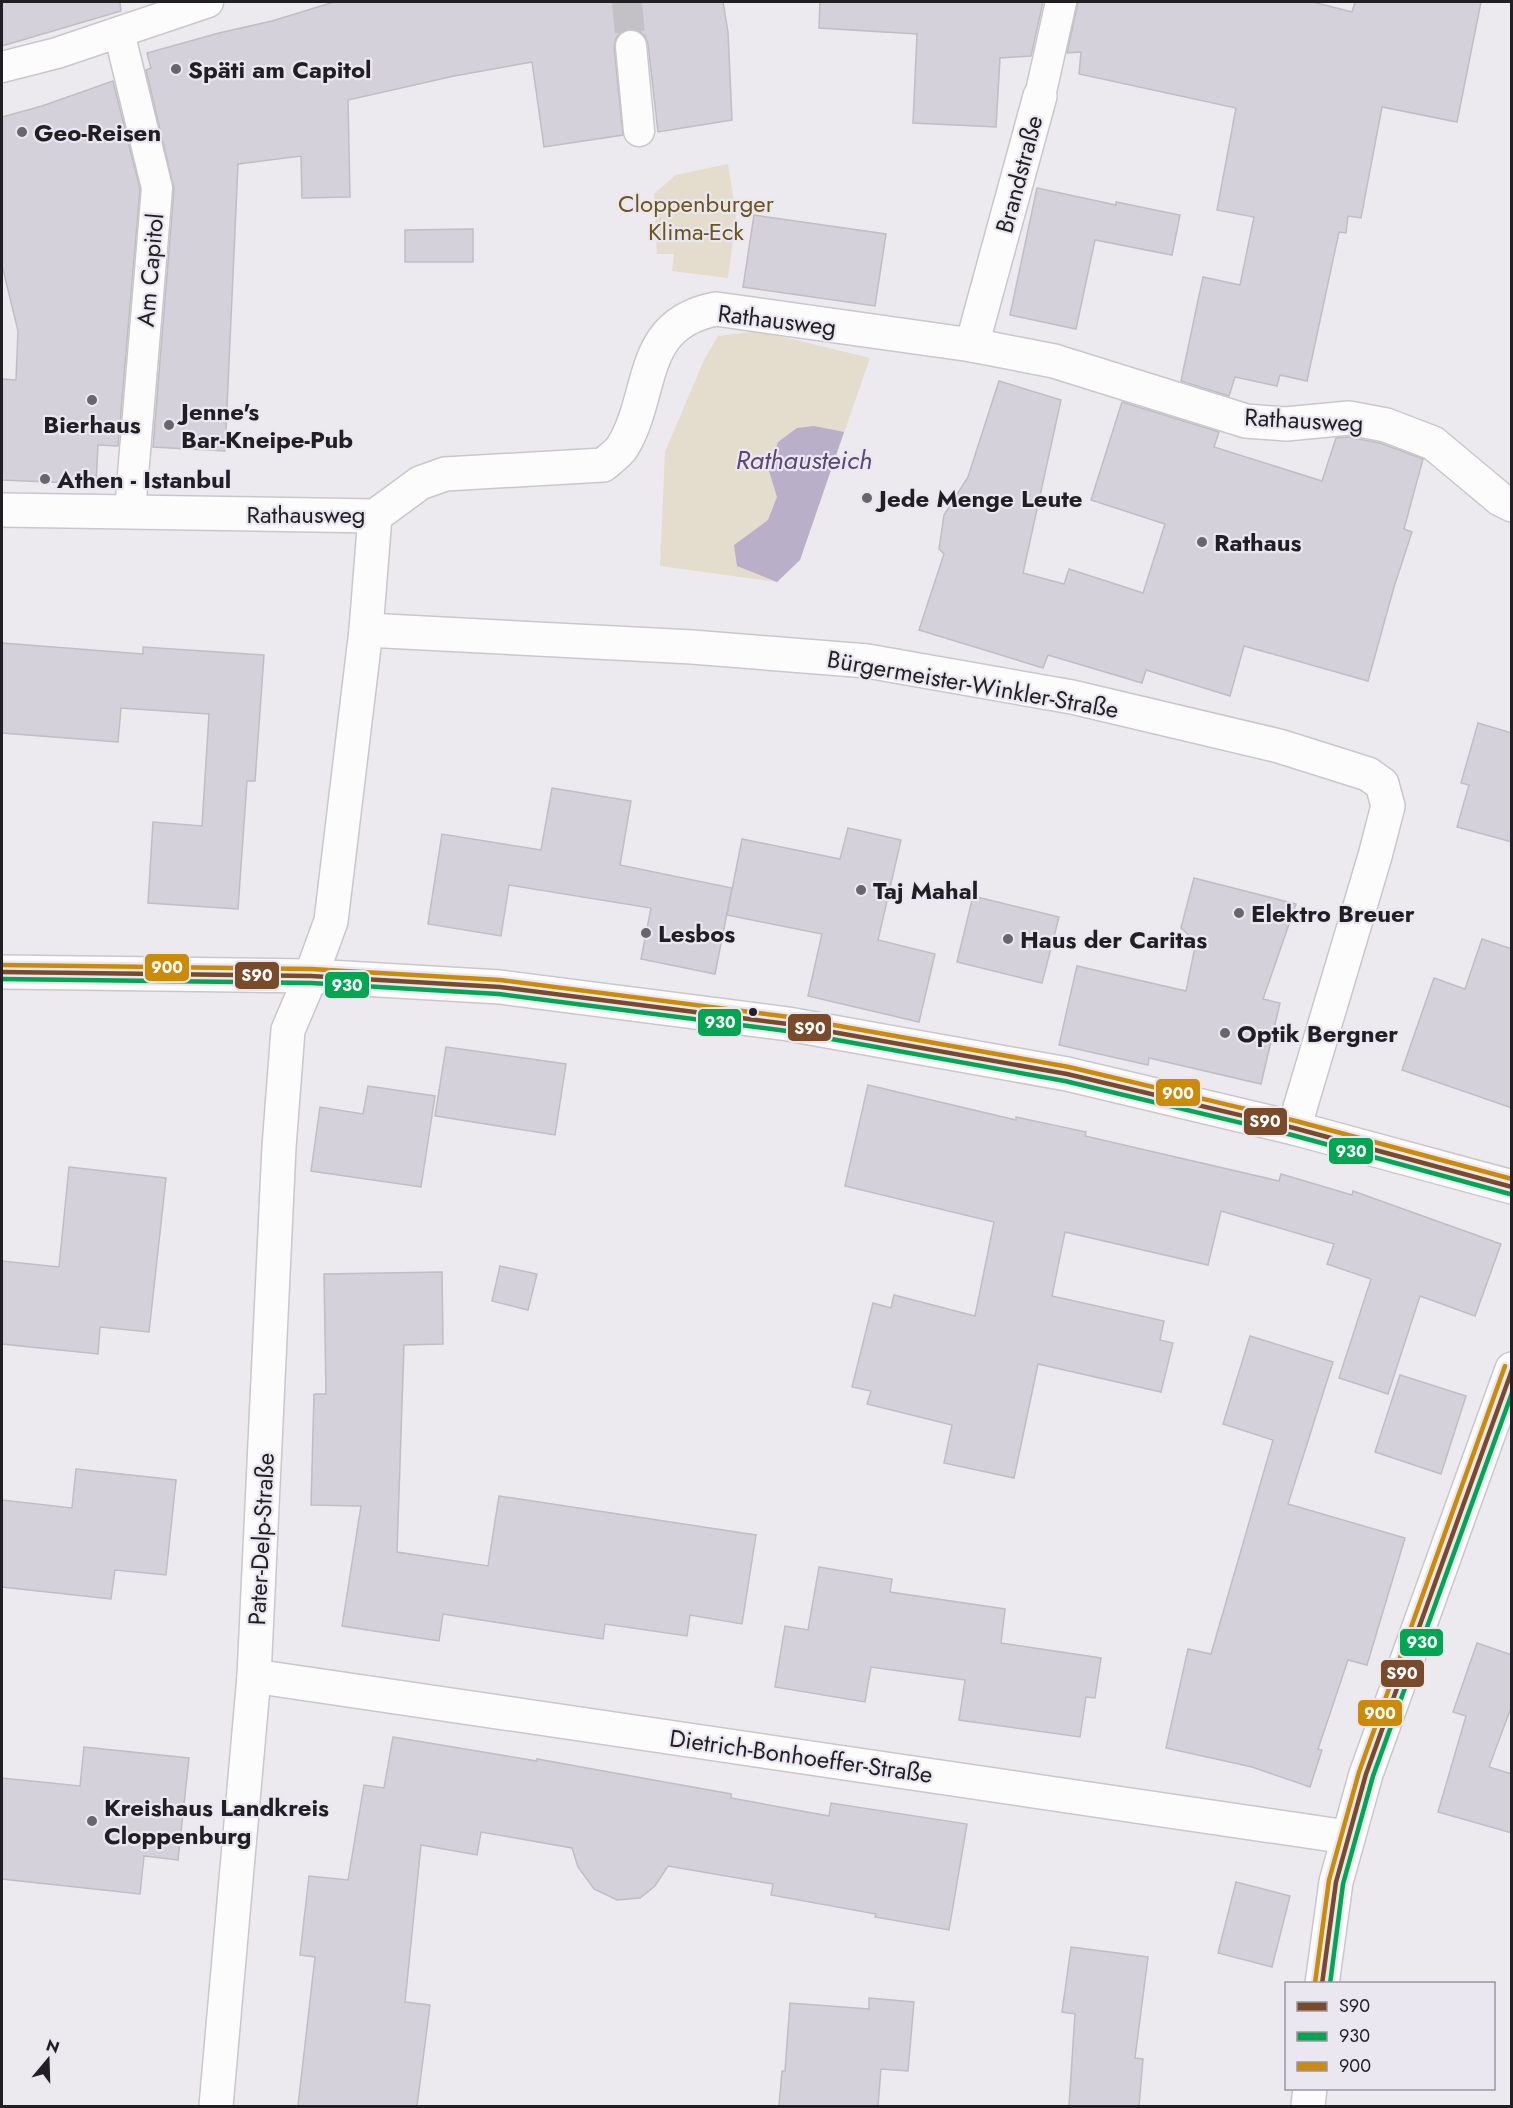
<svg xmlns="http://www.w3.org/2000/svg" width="1513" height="2108" font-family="Jost,sans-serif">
<rect width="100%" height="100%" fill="#ece9ef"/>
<g fill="#e4dccd">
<path d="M 728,164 L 736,216 L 728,278 L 672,271 L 674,254 L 657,254 L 654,194 L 676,175 Z"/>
<path d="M 759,331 L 870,358 L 800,560 L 777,582 L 660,566 L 665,452 L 704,360 L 718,336 Z"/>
</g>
<path fill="#b9afc8" d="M 814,426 L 844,432 L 800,560 L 777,582 L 737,566 L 734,545 L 768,520 L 777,497 L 769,471 L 778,442 L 797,428 Z"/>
<g fill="#d4d1da" stroke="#bfbec2" stroke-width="1.5">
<path d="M 2,2 L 120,2 L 121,11 L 2,46 Z"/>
<path d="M 334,2 L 723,2 L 728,32 L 732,120 L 658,132 L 648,44 L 645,36 L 639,31 L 630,29 L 621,32 L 616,38 L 614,47 L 623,135 L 544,147 L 532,62 L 454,76 L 348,100 L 350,197 L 302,198 L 301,156 L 238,164 L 225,451 L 153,447 L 174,189 L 146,70 L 151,68 L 147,53 L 219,33 L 272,21 Z"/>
<path d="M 820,2 L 1043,2 L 1031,56 L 1000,58 L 996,127 L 913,123 L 917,34 L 819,28 Z"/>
<path d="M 1078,2 L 1313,2 L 1352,12 L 1355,2 L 1481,2 L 1457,122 L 1382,107 L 1361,218 L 1348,216 L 1346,233 L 1339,232 L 1307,381 L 1280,375 L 1277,386 L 1235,377 L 1229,396 L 1181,381 L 1203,277 L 1240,285 L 1254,217 L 1217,210 L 1236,108 L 1079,74 L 1081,52 L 1067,53 Z"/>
<path d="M 113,81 L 140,189 L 118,446 L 98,445 L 96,484 L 2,480 L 2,379 L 16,380 L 18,331 L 2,265 L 2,117 L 42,106 Z"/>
<path d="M 1037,188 L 1116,205 L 1116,202 L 1180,215 L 1172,255 L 1095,240 L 1076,329 L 1010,315 Z"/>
<path d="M 754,215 L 886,234 L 875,306 L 743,287 Z"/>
<path d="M 473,229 L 473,262 L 405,262 L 405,230 Z"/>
<path d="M 999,381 L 1061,400 L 1023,573 L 1064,584 L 1069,569 L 1143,593 L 1165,524 L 1091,500 L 1122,402 L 1219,432 L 1214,447 L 1322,481 L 1336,438 L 1348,437 L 1380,443 L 1423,459 L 1404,529 L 1412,532 L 1394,587 L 1368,681 L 1244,646 L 1230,696 L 1146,670 L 1142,683 L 1048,655 L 1043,668 L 919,630 L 944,554 L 939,549 L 944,515 L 968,477 Z"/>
<path d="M 2,643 L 143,654 L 143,647 L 264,655 L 255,781 L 247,781 L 238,909 L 148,903 L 153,822 L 202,826 L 209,714 L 121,708 L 118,742 L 2,733 Z"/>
<path d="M 1478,723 L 1512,733 L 1512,842 L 1457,827 L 1469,785 L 1461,783 Z"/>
<path d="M 552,788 L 631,801 L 620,865 L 732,888 L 715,974 L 641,959 L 651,908 L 509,885 L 501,936 L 428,924 L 442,834 L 541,850 Z"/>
<path d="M 848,828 L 901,840 L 878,940 L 935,954 L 919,1022 L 808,996 L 822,934 L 727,915 L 742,839 L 840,859 Z"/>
<path d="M 1194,878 L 1296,904 L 1263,999 L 1280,1003 L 1261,1084 L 1149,1058 L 1148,1065 L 1059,1045 L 1077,966 L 1186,991 L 1196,942 L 1181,928 Z"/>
<path d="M 973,896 L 1059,917 L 1042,983 L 957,962 Z"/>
<path d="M 1482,939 L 1512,949 L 1512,1108 L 1402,1070 L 1434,978 L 1465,989 Z"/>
<path d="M 446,1047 L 566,1064 L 555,1135 L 435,1116 Z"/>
<path d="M 868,1085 L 1016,1120 L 1016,1117 L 1086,1132 L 1085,1136 L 1279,1181 L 1281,1174 L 1352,1195 L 1353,1191 L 1501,1244 L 1475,1316 L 1420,1296 L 1388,1394 L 1339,1378 L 1371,1279 L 1327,1264 L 1334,1244 L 1221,1211 L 1208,1265 L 1065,1232 L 1052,1296 L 1164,1321 L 1160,1340 L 1173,1343 L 1161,1392 L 1038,1364 L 1014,1478 L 944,1463 L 952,1425 L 867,1404 L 871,1391 L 852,1387 L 873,1303 L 891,1308 L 894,1295 L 975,1316 L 994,1222 L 845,1186 Z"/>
<path d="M 368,1086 L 435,1096 L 421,1187 L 311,1171 L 320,1107 L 363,1114 Z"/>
<path d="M 69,1167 L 166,1178 L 149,1332 L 100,1327 L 98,1354 L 2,1344 L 2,1261 L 59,1267 Z"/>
<path d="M 500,1266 L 537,1274 L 528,1310 L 492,1301 Z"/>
<path d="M 442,1272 L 443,1344 L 404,1345 L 397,1552 L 488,1566 L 499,1496 L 756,1535 L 742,1624 L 690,1615 L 687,1636 L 605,1624 L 603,1639 L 443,1614 L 439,1641 L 342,1626 L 361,1506 L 311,1505 L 314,1394 L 326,1394 L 324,1274 Z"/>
<path d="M 1250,1336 L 1333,1362 L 1288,1504 L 1405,1538 L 1367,1665 L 1348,1660 L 1318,1749 L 1322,1750 L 1310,1787 L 1252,1767 L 1166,1748 L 1188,1649 L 1211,1654 L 1273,1440 L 1223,1424 Z"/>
<path d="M 1400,1375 L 1466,1396 L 1441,1474 L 1375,1452 Z"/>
<path d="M 76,1469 L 176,1480 L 166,1575 L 115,1570 L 111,1599 L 2,1587 L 2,1500 L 72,1508 Z"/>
<path d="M 819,1567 L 892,1579 L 890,1592 L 1005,1609 L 1001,1643 L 1101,1658 L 1095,1698 L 1086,1697 L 1080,1737 L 959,1720 L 965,1680 L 871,1667 L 865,1702 L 775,1687 L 785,1626 L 808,1630 Z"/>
<path d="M 1477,1643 L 1512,1655 L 1512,1705 L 1489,1767 L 1512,1774 L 1512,1833 L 1438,1812 L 1466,1716 L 1453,1712 Z"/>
<path d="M 393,1737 L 537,1761 L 537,1759 L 731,1794 L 731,1798 L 829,1816 L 831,1803 L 967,1824 L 949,1930 L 875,1917 L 876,1914 L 771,1895 L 773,1884 L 668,1866 L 655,1886 L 640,1898 L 617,1900 L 594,1889 L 578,1867 L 572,1848 L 481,1832 L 477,1855 L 421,1845 L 405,2002 L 430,2005 L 417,2106 L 298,2106 L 315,1957 L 300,1955 L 309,1876 L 348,1880 L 364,1785 L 384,1788 Z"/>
<path d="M 84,1747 L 189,1758 L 178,1860 L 144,1856 L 140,1894 L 2,1879 L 2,1778 L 80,1786 Z"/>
<path d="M 1236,1882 L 1290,1896 L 1272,1967 L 1218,1953 Z"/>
<path d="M 1071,1947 L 1148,1957 L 1135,2058 L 1143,2059 L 1139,2106 L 1069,2106 L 1075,2014 L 1062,2012 Z"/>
<path d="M 869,1998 L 914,2002 L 908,2071 L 881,2069 L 878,2106 L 779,2106 L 782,2071 L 785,2071 L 790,2003 L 869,2009 Z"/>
</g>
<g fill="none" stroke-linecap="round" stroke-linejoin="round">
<path stroke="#c3c1c6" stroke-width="30" stroke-dasharray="30 15" stroke-linecap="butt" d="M 627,2 L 631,46"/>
<defs>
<g id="pedestrian">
<path d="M 119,32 L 157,188 L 130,511"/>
<path d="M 631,46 L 639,131"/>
<path d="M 2,67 L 57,53 L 208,2"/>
<path d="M 1040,96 L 1061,2"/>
</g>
<g id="minor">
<path d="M 972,345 L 1040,96"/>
<path d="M 2,510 L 375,516 L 420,483 L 445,474 L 603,465 C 609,460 619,453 623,446 C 655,392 637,324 716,309 L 972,345 L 1054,361 L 1246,421 L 1286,424 L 1349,418 L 1386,425 L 1433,443 L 1500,499 L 1512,505"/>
<path d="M 366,630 L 692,647 L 867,661 L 1072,697 L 1279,746 L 1368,774 L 1382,784 L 1388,806 L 1375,856 L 1294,1128"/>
<path d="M 2,972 L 311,976 L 500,987 L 788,1024 L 1067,1074 L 1294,1128 L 1512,1187"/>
<path d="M 254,1676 L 1347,1837"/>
<path d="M 1322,1984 L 1336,1882 L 1366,1774 L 1512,1369"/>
<path d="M 216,2106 L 254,1676 L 279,1147 L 288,1030 L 311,976 L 331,921 L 366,630 L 375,516"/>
<path d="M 1308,2106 L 1310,2088"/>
</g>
</defs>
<use href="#pedestrian" stroke="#cac7cc" stroke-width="33"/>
<use href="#minor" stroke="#cac7cc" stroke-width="36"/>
<use href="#pedestrian" stroke="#fcfcfd" stroke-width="30"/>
<use href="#minor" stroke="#fcfcfd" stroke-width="33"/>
<defs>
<g id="bus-1">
<path d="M 2,972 L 311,976 L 500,987 L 788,1024 L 1067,1074 L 1294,1128 L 1512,1187"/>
<path d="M 1322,1984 L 1336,1882 L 1366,1774 L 1512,1370"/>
</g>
<g id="bus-2">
<path d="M 2,979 L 311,983 L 499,994 L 787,1031 L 1065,1081 L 1292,1135 L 1510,1194"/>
<path d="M 1330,1984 L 1343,1884 L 1373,1776 L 1512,1393"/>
</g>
<g id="bus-3">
<path d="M 2,965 L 311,969 L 500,980 L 789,1017 L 1069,1067 L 1296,1121 L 1512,1179"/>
<path d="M 1315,1983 L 1329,1880 L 1359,1772 L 1505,1366"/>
</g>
</defs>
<use href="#bus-1" stroke="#ebe7f1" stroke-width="9"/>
<use href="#bus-2" stroke="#ebe7f1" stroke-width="9"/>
<use href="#bus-3" stroke="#ebe7f1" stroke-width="9"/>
<use href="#bus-1" stroke="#7a4b2a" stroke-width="4.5"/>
<use href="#bus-2" stroke="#00a651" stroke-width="4.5"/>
<use href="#bus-3" stroke="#cc8b07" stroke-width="4.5"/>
</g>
<g fill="#68666a" stroke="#ebe7f1" stroke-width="2">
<circle cx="176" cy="69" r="6"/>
<circle cx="22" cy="132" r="6"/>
<circle cx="92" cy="400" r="6"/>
<circle cx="169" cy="425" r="6"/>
<circle cx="45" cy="479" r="6"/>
<circle cx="867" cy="498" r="6"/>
<circle cx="1202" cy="542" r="6"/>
<circle cx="861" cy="890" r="6"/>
<circle cx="1239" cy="913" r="6"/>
<circle cx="646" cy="933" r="6"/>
<circle cx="1008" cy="939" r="6"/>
<circle cx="1225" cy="1033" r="6"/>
<circle cx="92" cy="1821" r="6"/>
</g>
<circle fill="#211f23" stroke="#ebe7f1" stroke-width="2" cx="753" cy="1012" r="5"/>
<g text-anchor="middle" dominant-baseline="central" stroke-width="4.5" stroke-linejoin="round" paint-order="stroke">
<g font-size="24" font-weight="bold" fill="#211f23" stroke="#ebe7f1" text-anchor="start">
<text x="188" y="69">Späti am Capitol</text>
<text x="34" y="132">Geo-Reisen</text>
<text x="181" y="411">Jenne's<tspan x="181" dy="28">Bar-Kneipe-Pub</tspan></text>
<text x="92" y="424" text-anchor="middle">Bierhaus</text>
<text x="57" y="479">Athen - Istanbul</text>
<text x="879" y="498">Jede Menge Leute</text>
<text x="1214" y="542">Rathaus</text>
<text x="873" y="890">Taj Mahal</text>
<text x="1251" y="913">Elektro Breuer</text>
<text x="658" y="933">Lesbos</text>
<text x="1020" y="939">Haus der Caritas</text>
<text x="1237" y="1033">Optik Bergner</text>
<text x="104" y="1807">Kreishaus Landkreis<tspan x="104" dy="28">Cloppenburg</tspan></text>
</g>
<g font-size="24" fill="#211f23" stroke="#ebe7f1">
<text transform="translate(1019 174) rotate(-75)">Brandstraße</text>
<text transform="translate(150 270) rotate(-85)">Am Capitol</text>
<text transform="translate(777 320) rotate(7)">Rathausweg</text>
<text transform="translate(1304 420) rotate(3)">Rathausweg</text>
<text x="306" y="514">Rathausweg</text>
<text transform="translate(973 684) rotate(10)">Bürgermeister-Winkler-Straße</text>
<text transform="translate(261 1539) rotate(-87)">Pater-Delp-Straße</text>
<text transform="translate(801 1756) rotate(8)">Dietrich-Bonhoeffer-Straße</text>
</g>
<g font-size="24" fill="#6b5519" stroke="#ebe7f1">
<text x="696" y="203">Cloppenburger<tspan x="696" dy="28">Klima-Eck</tspan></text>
</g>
<g font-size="26" font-style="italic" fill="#5b4777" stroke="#ebe7f1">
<text x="804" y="460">Rathausteich</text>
</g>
</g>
<g stroke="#ebe7f1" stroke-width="2">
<rect x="144" y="953" width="46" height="29" rx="6" fill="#cc8b07"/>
<rect x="234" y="961" width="46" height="29" rx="6" fill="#7a4b2a"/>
<rect x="324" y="971" width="46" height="28" rx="6" fill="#00a651"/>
<rect x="697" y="1008" width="45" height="29" rx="6" fill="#00a651"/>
<rect x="787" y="1013" width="45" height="29" rx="6" fill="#7a4b2a"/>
<rect x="1155" y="1078" width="46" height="29" rx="6" fill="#cc8b07"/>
<rect x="1243" y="1107" width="45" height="29" rx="6" fill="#7a4b2a"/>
<rect x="1328" y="1137" width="46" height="28" rx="6" fill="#00a651"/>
<rect x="1399" y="1628" width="45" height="29" rx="6" fill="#00a651"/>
<rect x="1380" y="1659" width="45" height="29" rx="6" fill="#7a4b2a"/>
<rect x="1357" y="1699" width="46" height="28" rx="6" fill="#cc8b07"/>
</g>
<g font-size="16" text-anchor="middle" font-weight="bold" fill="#fff">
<text x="167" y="973">900</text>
<text x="257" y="981">S90</text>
<text x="347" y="991">930</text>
<text x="720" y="1028">930</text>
<text x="810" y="1034">S90</text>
<text x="1178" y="1099">900</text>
<text x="1265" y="1127">S90</text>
<text x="1351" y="1157">930</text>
<text x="1422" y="1648">930</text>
<text x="1402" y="1679">S90</text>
<text x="1380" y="1719">900</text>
</g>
<rect width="1513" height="2108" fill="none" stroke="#211f23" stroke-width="6"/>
<rect x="1285" y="1982" width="210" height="108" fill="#ebe7f1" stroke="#9a979f" stroke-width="1.5"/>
<rect x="1297" y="2002" width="30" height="9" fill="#7a4b2a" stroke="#9a979f" stroke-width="1.5"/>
<text x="1339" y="2012" font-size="18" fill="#211f23">S90</text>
<rect x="1297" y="2032" width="30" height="9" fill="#00a651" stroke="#9a979f" stroke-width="1.5"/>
<text x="1339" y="2042" font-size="18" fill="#211f23">930</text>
<rect x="1297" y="2062" width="30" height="9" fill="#cc8b07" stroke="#9a979f" stroke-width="1.5"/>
<text x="1339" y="2072" font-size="18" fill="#211f23">900</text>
<g transform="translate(48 2060) rotate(19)" stroke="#ebe7f1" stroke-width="4.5" paint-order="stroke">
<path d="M0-4.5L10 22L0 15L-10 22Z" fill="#211f23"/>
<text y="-9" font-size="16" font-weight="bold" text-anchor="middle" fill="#211f23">N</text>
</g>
</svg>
